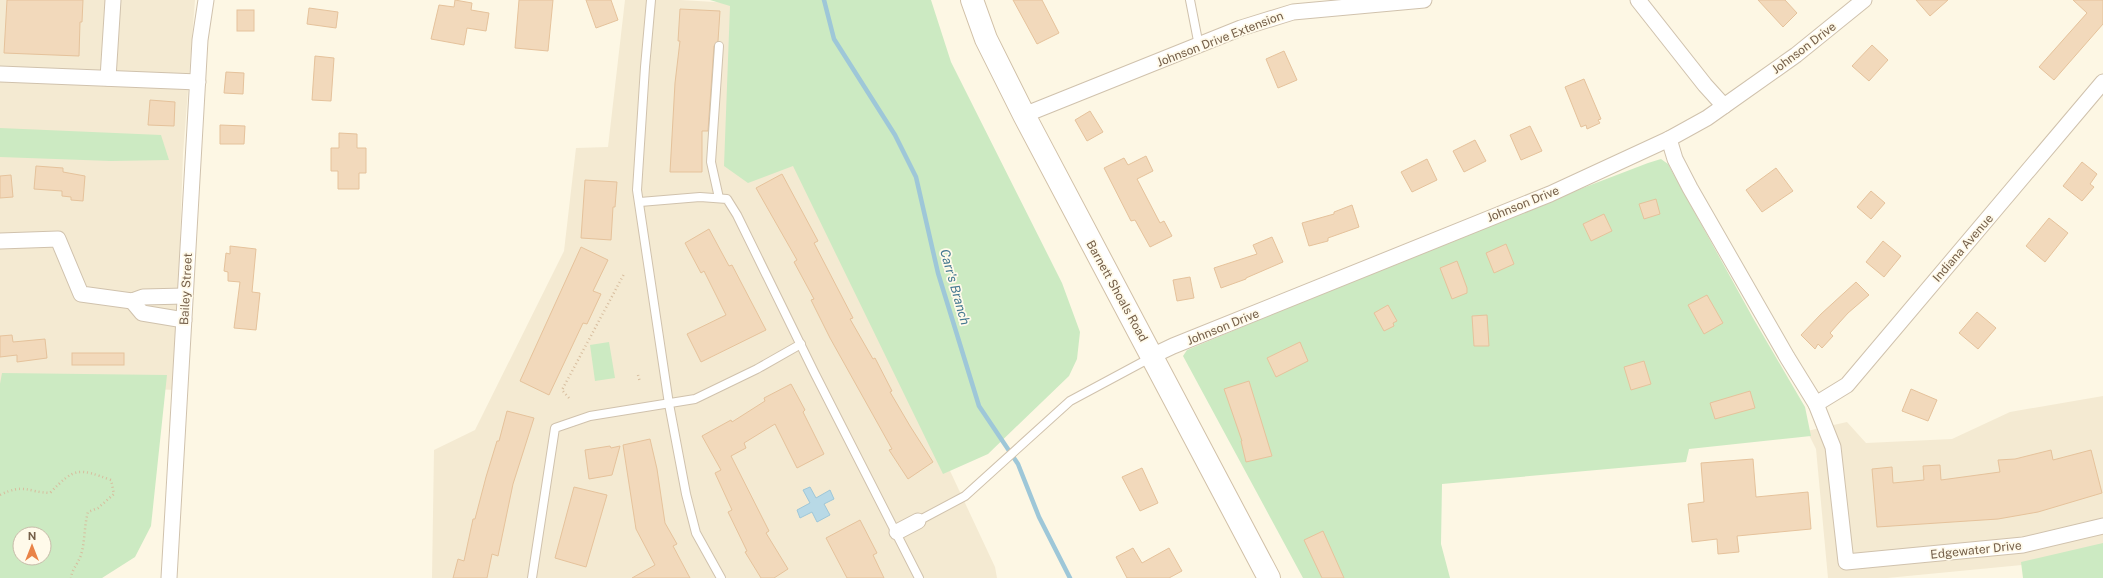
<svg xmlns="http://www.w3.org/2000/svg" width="2103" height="578" font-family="'Public Sans',sans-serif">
<rect width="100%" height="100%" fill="#fdf7e4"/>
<g fill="#f4ead2">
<path d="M 0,0 L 195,0 L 183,154 L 175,390 L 8,382 L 0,424 Z"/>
<path d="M 625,0 L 681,0 L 731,3 L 995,567 L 997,578 L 432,578 L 434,450 L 475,430 L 564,251 L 576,148 L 608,147 Z"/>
<path d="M 2103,396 L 2103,578 L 2022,565 L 1887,578 L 1828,578 L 1816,449 L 1807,431 L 1847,422 L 1866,443 L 1952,439 L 2010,412 Z"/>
</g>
<g fill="#cceac2" fill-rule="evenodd">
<path d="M 710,0 L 931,0 L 951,62 L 1062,283 L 1080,332 L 1077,359 L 1069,376 L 988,454 L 943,474 L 793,166 L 748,183 L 724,166 L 730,6 Z"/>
<path d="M 0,128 L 161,135 L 169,160 L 111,161 L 0,157 Z"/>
<path d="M 1661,159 L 1668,164 L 1753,318 L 1805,407 L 1811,436 L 1689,449 L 1686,462 L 1442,484 L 1441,544 L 1450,578 L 1303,578 L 1183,356 L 1187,350 L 1476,229 L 1648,163 Z"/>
<path d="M 609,342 L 615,378 L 595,381 L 590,345 Z"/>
<path d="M 2,373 L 167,375 L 151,526 L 135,557 L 102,578 L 0,578 L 0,384 ZM 20,534 L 44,534 L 44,558 L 20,558 Z"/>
<path d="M 2103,543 L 2103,578 L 2023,578 L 2021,562 Z"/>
</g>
<path fill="#b8d9e6" stroke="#9ec7d8" d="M 810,487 L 816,498 L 830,490 L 834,499 L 824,504 L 830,515 L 817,522 L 812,512 L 800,518 L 797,510 L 810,503 L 803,490 Z"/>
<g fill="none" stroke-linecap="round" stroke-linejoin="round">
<path stroke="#9ec7d8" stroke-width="4.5" d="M 824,0 L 834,39 L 895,135 L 916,177 L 938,273 L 979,406 L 1018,464 L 1039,517 L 1070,578"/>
</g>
<g fill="#f2d9bb" stroke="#e5c29b">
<path d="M 7,0 L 83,0 L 82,22 L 80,22 L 79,56 L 4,53 Z"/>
<path d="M 455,0 L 472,3 L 471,10 L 489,13 L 486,31 L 467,28 L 464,45 L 431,39 L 439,5 L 454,7 Z"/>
<path d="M 519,0 L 553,0 L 548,51 L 515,48 Z"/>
<path d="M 586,0 L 611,0 L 618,20 L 596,28 Z"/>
<path d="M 1013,0 L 1042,0 L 1059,33 L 1037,44 Z"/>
<path d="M 1758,0 L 1785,0 L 1797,13 L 1783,27 Z"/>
<path d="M 1916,0 L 1948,0 L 1930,16 Z"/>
<path d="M 2073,0 L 2103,0 L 2103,24 L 2054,80 L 2039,67 L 2087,13 Z"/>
<path d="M 309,8 L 338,12 L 336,28 L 307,24 Z"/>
<path d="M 680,9 L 720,11 L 718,41 L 714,46 L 708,131 L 702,131 L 702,172 L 670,172 L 675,83 L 680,41 L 678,41 Z"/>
<rect x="237" y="10" width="17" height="21"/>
<path d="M 1872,45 L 1888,60 L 1869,81 L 1852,66 Z"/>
<path d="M 1284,51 L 1297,80 L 1278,88 L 1266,59 Z"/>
<path d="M 315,56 L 334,58 L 331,101 L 312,100 Z"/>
<path d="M 226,72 L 244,73 L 243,94 L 224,93 Z"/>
<path d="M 1584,79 L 1601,119 L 1598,120 L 1600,123 L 1587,129 L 1586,125 L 1581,127 L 1565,87 Z"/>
<path d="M 150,100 L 175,102 L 174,126 L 148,125 Z"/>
<path d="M 1090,111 L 1103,132 L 1087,141 L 1075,120 Z"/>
<path d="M 220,125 L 245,126 L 244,144 L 220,144 Z"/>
<path d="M 1530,126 L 1542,151 L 1521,160 L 1510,135 Z"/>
<path d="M 339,133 L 357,134 L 357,148 L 366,148 L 366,173 L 359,173 L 359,189 L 338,189 L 338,171 L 331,171 L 331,148 L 339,148 Z"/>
<path d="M 1475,140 L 1486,161 L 1464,172 L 1453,151 Z"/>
<path d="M 1146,156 L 1153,171 L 1137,179 L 1160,223 L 1164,221 L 1172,236 L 1150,247 L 1135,220 L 1131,221 L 1104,168 L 1124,158 L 1128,165 Z"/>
<path d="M 1427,159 L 1437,180 L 1412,192 L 1401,172 Z"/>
<path d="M 2082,162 L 2097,174 L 2090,184 L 2094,187 L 2082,201 L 2063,186 Z"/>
<path d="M 36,166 L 63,168 L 63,172 L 85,176 L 83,201 L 71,200 L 71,197 L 62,196 L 62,191 L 34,189 Z"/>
<path d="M 1776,168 L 1793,191 L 1762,212 L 1746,190 Z"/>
<path d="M 782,174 L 818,241 L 814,243 L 853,318 L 850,319 L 873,359 L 875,358 L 892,391 L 890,392 L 910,426 L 933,462 L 908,479 L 889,450 L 892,449 L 830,338 L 811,300 L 814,299 L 794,262 L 797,260 L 756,188 Z"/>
<path d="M 11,175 L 13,197 L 0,198 L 0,176 Z"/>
<path d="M 585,180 L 617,182 L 615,207 L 613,207 L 611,240 L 581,238 Z"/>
<path d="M 1871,191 L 1885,203 L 1871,219 L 1857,207 Z"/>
<path d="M 1656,199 L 1660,214 L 1644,219 L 1639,204 Z"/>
<path d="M 1352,205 L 1359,227 L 1328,238 L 1328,241 L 1309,246 L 1302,223 L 1334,214 L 1334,212 Z"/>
<path d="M 1604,214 L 1612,231 L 1591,241 L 1583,224 Z"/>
<path d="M 2049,218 L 2068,233 L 2045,262 L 2026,246 Z"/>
<path d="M 709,229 L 729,266 L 732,265 L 766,330 L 701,362 L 687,334 L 726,315 L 704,271 L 701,273 L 685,243 Z"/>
<path d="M 1272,237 L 1283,262 L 1246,278 L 1246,279 L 1221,288 L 1214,268 L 1257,254 L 1253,245 Z"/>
<path d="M 1883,241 L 1901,256 L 1884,277 L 1866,262 Z"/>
<path d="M 1506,244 L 1514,264 L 1494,273 L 1486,253 Z"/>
<path d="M 230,246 L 256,249 L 252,292 L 260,293 L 256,330 L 234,328 L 240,282 L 228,281 L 228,272 L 224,271 L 226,253 L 230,254 Z"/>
<path d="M 581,247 L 608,260 L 593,291 L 601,294 L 587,324 L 583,323 L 549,395 L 520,381 Z"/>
<path d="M 1457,261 L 1467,288 L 1467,293 L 1452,299 L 1440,268 Z"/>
<path d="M 1190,277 L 1194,298 L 1177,301 L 1173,280 Z"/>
<path d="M 1856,282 L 1869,295 L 1848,313 L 1830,333 L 1833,336 L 1822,348 L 1818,344 L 1815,349 L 1801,335 L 1821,314 Z"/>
<path d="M 1707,295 L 1723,323 L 1704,334 L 1688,305 Z"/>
<path d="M 1388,305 L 1397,321 L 1393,323 L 1394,326 L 1384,331 L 1374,313 Z"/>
<path d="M 1977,312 L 1996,328 L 1978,349 L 1959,333 Z"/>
<path d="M 1487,315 L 1489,346 L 1474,346 L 1472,316 Z"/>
<path d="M 12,335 L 13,342 L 45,339 L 47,358 L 17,362 L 17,355 L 0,357 L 0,336 Z"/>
<path d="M 1300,342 L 1308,361 L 1276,377 L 1267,358 Z"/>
<rect x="72" y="353" width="52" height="12"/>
<path d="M 1644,361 L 1651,384 L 1631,390 L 1624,367 Z"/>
<path d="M 1249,381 L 1272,456 L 1246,462 L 1241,441 L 1242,441 L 1224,389 Z"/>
<path d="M 791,384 L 805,410 L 803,412 L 824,454 L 797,468 L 775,424 L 744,443 L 746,448 L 731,456 L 769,531 L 766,533 L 788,569 L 774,578 L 761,578 L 745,552 L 747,551 L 728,512 L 732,510 L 715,473 L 721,470 L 702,436 L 731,420 L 732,422 L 765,401 L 764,398 Z"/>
<path d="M 1911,389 L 1937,400 L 1928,421 L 1902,411 Z"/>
<path d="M 1750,391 L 1755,408 L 1715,419 L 1710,403 Z"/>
<path d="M 507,411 L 534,418 L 513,484 L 498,556 L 492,554 L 487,578 L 453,578 L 458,559 L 464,561 L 473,519 L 475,519 L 486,477 L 497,441 L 499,441 Z"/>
<path d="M 650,439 L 657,469 L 665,523 L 677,544 L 673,546 L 690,578 L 632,578 L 655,565 L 636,529 L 623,445 Z"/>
<path d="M 610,446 L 611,448 L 620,446 L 612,475 L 589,479 L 585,450 Z"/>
<path d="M 2051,450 L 2053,460 L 2091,450 L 2102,493 L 2038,512 L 1998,519 L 1877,527 L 1872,469 L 1892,467 L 1893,483 L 1924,480 L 1923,466 L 1940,465 L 1941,480 L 2000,472 L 1998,460 L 2015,459 Z"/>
<path d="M 1753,459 L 1756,497 L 1808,492 L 1811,529 L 1737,536 L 1739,552 L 1718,554 L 1717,539 L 1692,542 L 1688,504 L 1704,502 L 1701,463 Z"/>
<path d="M 1142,468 L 1158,503 L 1140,511 L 1122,477 Z"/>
<path d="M 574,487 L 607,495 L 586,567 L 555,558 Z"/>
<path d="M 860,520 L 877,553 L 873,555 L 884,578 L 847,578 L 826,538 Z"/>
<path d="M 1323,531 L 1344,578 L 1322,578 L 1304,540 Z"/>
<path d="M 1133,548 L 1142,563 L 1169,548 L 1182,571 L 1169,578 L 1127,578 L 1116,557 Z"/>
</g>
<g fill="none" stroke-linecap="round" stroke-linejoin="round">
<defs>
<g id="lane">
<path d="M 651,0 L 645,67 L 637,190 L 669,404 L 686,494 L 696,533 L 721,578"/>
<path d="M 1190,0 L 1199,46"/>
<path d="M 719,198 L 711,162 L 719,46"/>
<path d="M 640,202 L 700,197 L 727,199 L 737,215 L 814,372 L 919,578"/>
<path d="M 918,521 L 965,496 L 1070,401 L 1152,357"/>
<path d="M 532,578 L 555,428 L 590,416 L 695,399 L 757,369 L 801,344"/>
</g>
<g id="street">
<path d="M 1638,0 L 1705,85 L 1724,106"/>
<path d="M 0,74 L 198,82"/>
<path d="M 108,78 L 113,0"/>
<path d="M 1024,115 L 1241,28 L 1293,12 L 1424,0"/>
<path d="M 1669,139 L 1675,159 L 1690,188 L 1787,357 L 1816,404 L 1847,385 L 2103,82"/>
<path d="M 0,241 L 58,239 L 81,294 L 132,301 L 143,297 L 185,296"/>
<path d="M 132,301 L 142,313 L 184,320"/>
<path d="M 1152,356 L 1173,346 L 1550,194 L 1669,139 L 1707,118 L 1796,55 L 1864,0"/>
<path d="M 1816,404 L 1833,447 L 1846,562 L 2023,545 L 2103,526"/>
<path d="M 897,532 L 918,521"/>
<path d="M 169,578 L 200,40 L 206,0"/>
</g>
<path id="secondary" d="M 972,0 L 986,39 L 1024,115 L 1269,578"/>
</defs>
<use href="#lane" stroke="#d0c2ad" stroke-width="10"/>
<use href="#street" stroke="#d0c2ad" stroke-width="17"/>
<use href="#secondary" stroke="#d1c0a7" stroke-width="24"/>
<g stroke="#d7bd9e" stroke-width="2.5" stroke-dasharray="1 3" stroke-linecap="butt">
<path d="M 638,375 L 640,382"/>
<path d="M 569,398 L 562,390 L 624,274"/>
<path d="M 0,495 C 24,483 27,492 50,493 C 75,467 78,468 111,480 L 114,494 L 98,508 L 88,512 C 84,526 85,542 81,555 C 78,564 72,569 71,578"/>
</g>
<use href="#lane" stroke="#fff" stroke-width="8"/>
<use href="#street" stroke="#fff" stroke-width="15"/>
<use href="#secondary" stroke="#fff" stroke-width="22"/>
</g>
<g text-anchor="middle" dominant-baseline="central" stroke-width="3.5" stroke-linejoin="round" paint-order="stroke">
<g font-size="12" fill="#755f49" stroke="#fffaea">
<text transform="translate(1220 39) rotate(-21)">Johnson Drive Extension</text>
<text transform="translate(1804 48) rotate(-37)">Johnson Drive</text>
<text transform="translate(1523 204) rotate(-22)">Johnson Drive</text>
<text transform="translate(1963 248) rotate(-49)">Indiana Avenue</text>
<text transform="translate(186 289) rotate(-87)">Bailey Street</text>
<text transform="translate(1117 291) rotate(61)">Barnett Shoals Road</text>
<text transform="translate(1223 327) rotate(-22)">Johnson Drive</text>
<text transform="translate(1976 550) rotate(-6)">Edgewater Drive</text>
</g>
<g font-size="13" font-style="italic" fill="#457891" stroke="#fffaea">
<text transform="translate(955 287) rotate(74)">Carr's Branch</text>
</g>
</g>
<g transform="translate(32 546)"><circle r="19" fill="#fffaea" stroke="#c8bcaa"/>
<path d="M0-3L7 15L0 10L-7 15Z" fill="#e98347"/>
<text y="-6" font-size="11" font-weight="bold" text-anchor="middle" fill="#755f49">N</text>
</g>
</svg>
